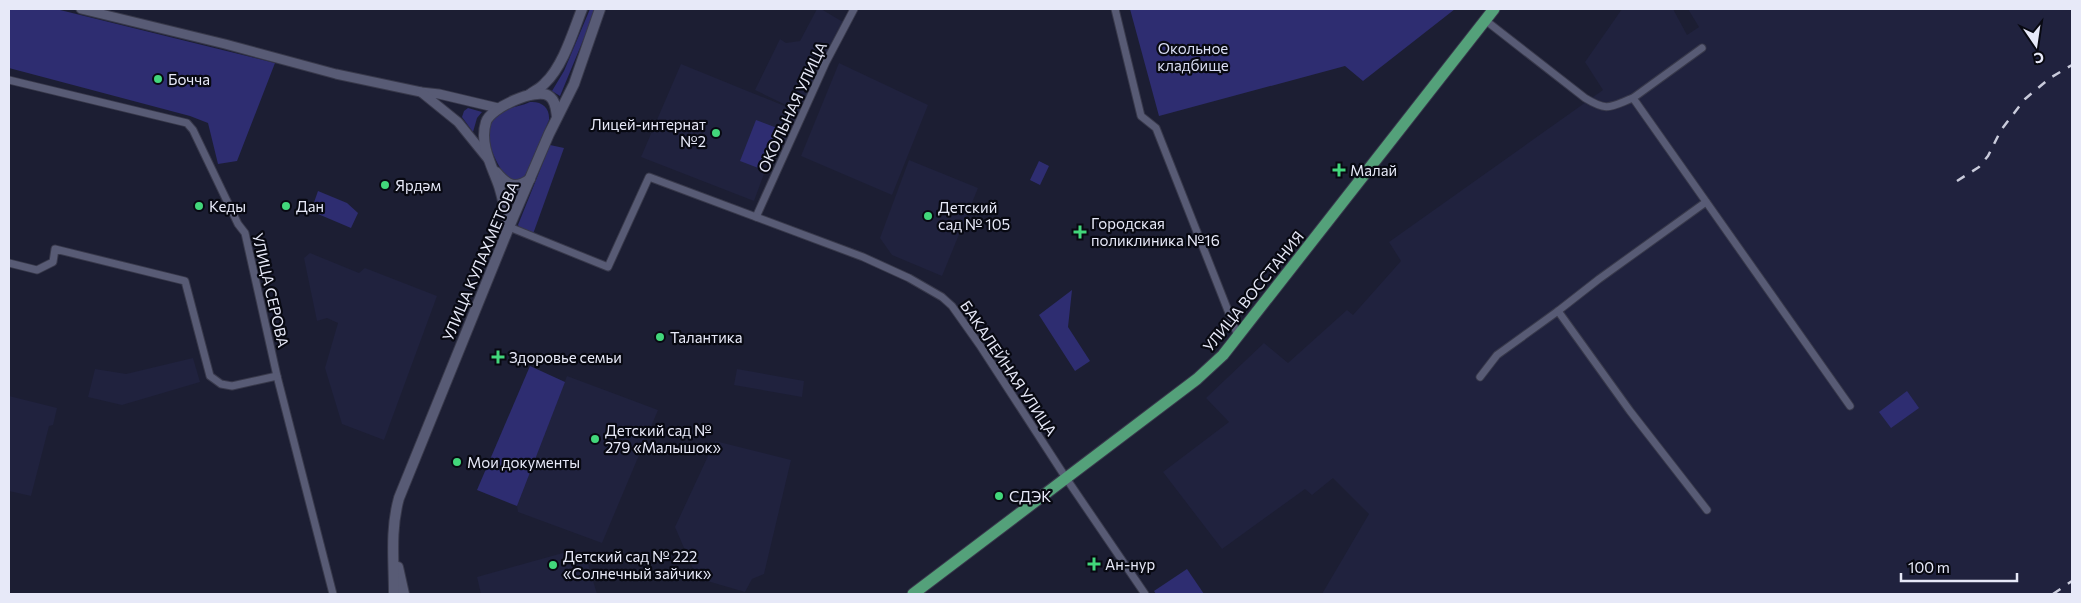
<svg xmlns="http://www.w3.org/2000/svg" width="2081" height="603" font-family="Commissioner,sans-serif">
<rect width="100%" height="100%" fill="#1c1e33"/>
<g fill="#20223e">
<path d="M 817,9 L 821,9 L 843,22 L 827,55 L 811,56 L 828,65 L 790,151 L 775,144 L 754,201 L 641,157 L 681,64 L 787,107 L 788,106 L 755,90 L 780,39 L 786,43 L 800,41 Z"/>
<path d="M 1622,9 L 1673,9 L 1687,35 L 1699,27 L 1688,9 L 2072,9 L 2072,594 L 1322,594 L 1369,514 L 1333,478 L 1312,495 L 1305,489 L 1222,549 L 1163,472 L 1229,422 L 1206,398 L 1264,343 L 1288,363 L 1347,310 L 1353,315 L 1401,261 L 1389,242 L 1603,90 L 1585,62 Z"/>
<path d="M 839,63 L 928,105 L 892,195 L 801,156 Z"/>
<path d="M 909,160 L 978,188 L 942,276 L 892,255 L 880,238 Z"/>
<path d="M 310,253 L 359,273 L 365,268 L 437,296 L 384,440 L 342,424 L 325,368 L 338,323 L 327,318 L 317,321 L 304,258 Z"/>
<path d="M 193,358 L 200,382 L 122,405 L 88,397 L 95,369 L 126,374 Z"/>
<path d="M 737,369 L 804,381 L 802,397 L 734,385 Z"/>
<path d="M 567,376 L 658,410 L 602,543 L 518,512 L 517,506 Z"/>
<path d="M 9,396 L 57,408 L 53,425 L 49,426 L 31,496 L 9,491 Z"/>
<path d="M 715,441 L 791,460 L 764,574 L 752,579 L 745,592 L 697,578 L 675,527 Z"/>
<path d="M 570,551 L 585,554 L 597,594 L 481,594 L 477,577 Z"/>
</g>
<g fill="#2e2d71">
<path d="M 9,9 L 56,9 L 275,63 L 237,161 L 218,164 L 208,123 L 190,116 L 9,68 Z"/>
<path d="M 590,9 L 596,9 L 560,96 L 552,91 L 564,71 Z"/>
<path d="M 1130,9 L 1455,9 L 1363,81 L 1345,66 L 1159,116 Z"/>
<path d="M 530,102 C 542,101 550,108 549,120 L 525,177 L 522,180 L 509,181 C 496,164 472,122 504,110 C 512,107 522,106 530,102 Z"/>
<path d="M 468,108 L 482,112 L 477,118 L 473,132 L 462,117 L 464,111 Z"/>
<path d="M 756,120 L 777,128 L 761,169 L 740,161 Z"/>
<path d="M 550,145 L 564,148 L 533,234 L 519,227 L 518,225 Z"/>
<path d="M 1039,161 L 1049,166 L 1040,185 L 1030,180 Z"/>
<path d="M 318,191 L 347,203 L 358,213 L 351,228 L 311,211 Z"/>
<path d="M 1072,290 L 1068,327 L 1090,361 L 1075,371 L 1039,315 Z"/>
<path d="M 530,366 L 565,382 L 517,506 L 477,490 Z"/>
<path d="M 1907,391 L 1919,408 L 1891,428 L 1879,412 Z"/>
<path d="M 1187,569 L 1204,594 L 1156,594 L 1154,591 Z"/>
</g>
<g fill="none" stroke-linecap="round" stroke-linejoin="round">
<defs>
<g id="minor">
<path d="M 1115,9 L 1141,116 L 1156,128 L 1238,336"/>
<path d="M 1485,20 L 1585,98 C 1608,112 1610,107 1633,98"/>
<path d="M 1702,48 L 1633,98 L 1850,406"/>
<path d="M 9,80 L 187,123 L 193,130 L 238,224 L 245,233 L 277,376 L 333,594"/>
<path d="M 756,217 L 826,62 L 854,9"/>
<path d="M 509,227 L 608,267 L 649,177 L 863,257 L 909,278 L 942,297 L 952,306 L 981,347 L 1066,478 L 1145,594"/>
<path d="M 9,263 L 37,270 L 53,262 L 55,249 L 185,281 L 210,376 L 221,384 L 232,386 L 277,376"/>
<path d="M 1558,311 L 1630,411 L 1707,510"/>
<path d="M 1480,377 L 1497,355 L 1558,311 L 1599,279 L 1706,202"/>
</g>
<g id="tertiary">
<path d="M 81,9 L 225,44 L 336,74 L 421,92 L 439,94 L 498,108"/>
<path d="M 421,92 L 458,122 L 488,159"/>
</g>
<g id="secondary">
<path d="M 529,95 C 534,91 541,88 545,83 C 563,66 573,32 582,9"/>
<path d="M 496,172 C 507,185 515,190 530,179"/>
<path d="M 509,227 C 506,213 503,199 499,186 C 492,166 479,144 486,122 C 490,108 536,87 549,96 C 556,101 556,110 557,117"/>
<path d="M 398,567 L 404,594"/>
<path d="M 394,594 C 394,561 390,530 399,498 L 509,227 L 549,134 L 574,84 L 600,9"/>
</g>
<path id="primary" d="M 913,594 L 1197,379 L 1223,355 L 1494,9"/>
</defs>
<use href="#minor" stroke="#38394b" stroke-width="9"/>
<use href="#tertiary" stroke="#38394b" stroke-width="11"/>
<use href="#secondary" stroke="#38394b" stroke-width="12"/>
<use href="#primary" stroke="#38394b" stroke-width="13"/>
<use href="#minor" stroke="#585b75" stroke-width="7"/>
<use href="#tertiary" stroke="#585b75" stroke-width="9"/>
<use href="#secondary" stroke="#585b75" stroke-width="10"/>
<use href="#primary" stroke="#54a17a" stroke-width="11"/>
<g stroke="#c9cbdb" stroke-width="2.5" stroke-dasharray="9 9" stroke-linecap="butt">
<path d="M 1957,181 L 1979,167 L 1988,156 L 2001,130 L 2025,99 L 2050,78 L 2072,65"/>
<path d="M 2053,594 L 2072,581"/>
</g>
</g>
<g fill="#42d77b" stroke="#080912" stroke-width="2">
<circle cx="158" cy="79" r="5"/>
<circle cx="716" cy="133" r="5"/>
<path d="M1336.5 162.5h5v5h5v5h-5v5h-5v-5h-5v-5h5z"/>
<circle cx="385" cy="185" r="5"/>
<circle cx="199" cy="206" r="5"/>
<circle cx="286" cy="206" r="5"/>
<circle cx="928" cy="216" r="5"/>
<path d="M1077.5 224.5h5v5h5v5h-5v5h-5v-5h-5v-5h5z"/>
<circle cx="660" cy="337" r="5"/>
<path d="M495.5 349.5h5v5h5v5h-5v5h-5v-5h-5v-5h5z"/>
<circle cx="595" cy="439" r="5"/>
<circle cx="457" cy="462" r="5"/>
<circle cx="999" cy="496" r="5"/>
<path d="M1091.5 556.5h5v5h5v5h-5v5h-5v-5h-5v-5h5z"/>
<circle cx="553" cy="565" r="5"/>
</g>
<g text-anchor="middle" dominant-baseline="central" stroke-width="4.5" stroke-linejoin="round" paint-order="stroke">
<g font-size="15" fill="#dbdff5" stroke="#080912">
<text x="1193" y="48">Окольное<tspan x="1193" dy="17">кладбище</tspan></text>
</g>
<g font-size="15" fill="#e7e9f8" stroke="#080912" text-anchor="start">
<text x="168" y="79">Бочча</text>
<text x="706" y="124" text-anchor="end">Лицей-интернат<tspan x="706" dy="17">№2</tspan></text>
<text x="1350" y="170">Малай</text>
<text x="395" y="185">Ярдәм</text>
<text x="209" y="206">Кеды</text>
<text x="296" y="206">Дан</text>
<text x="938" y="207">Детский<tspan x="938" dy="17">сад № 105</tspan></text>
<text x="1091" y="223">Городская<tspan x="1091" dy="17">поликлиника №16</tspan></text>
<text x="670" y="337">Талантика</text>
<text x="509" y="357">Здоровье семьи</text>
<text x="605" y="430">Детский сад №<tspan x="605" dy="17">279 «Малышок»</tspan></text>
<text x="467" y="462">Мои документы</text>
<text x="1009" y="496">СДЭК</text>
<text x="563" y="556">Детский сад № 222<tspan x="563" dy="17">«Солнечный зайчик»</tspan></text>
<text x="1105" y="564">Ан-нур</text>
</g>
<g font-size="15" fill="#e7e9f8" stroke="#080912">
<text transform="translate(792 107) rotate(-65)">ОКОЛЬНАЯ УЛИЦА</text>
<text transform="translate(480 261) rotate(-67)">УЛИЦА КУЛАХМЕТОВА</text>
<text transform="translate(271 290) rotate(77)">УЛИЦА СЕРОВА</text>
<text transform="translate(1253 291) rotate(-51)">УЛИЦА ВОССТАНИЯ</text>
<text transform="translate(1009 368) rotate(56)">БАКАЛЕЙНАЯ УЛИЦА</text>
</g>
</g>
<rect width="2081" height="603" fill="none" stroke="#e7e9f8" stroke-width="20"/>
<g transform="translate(2036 45) rotate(167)" stroke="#080912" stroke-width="4" paint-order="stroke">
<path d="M0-4L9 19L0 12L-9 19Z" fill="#e7e9f8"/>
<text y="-8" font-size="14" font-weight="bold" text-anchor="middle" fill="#e7e9f8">С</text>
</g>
<path d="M1901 573v8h116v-8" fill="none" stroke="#e7e9f8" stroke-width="2.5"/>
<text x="1908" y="573" font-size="15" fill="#e7e9f8" stroke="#080912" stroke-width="4" paint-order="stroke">100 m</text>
</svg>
